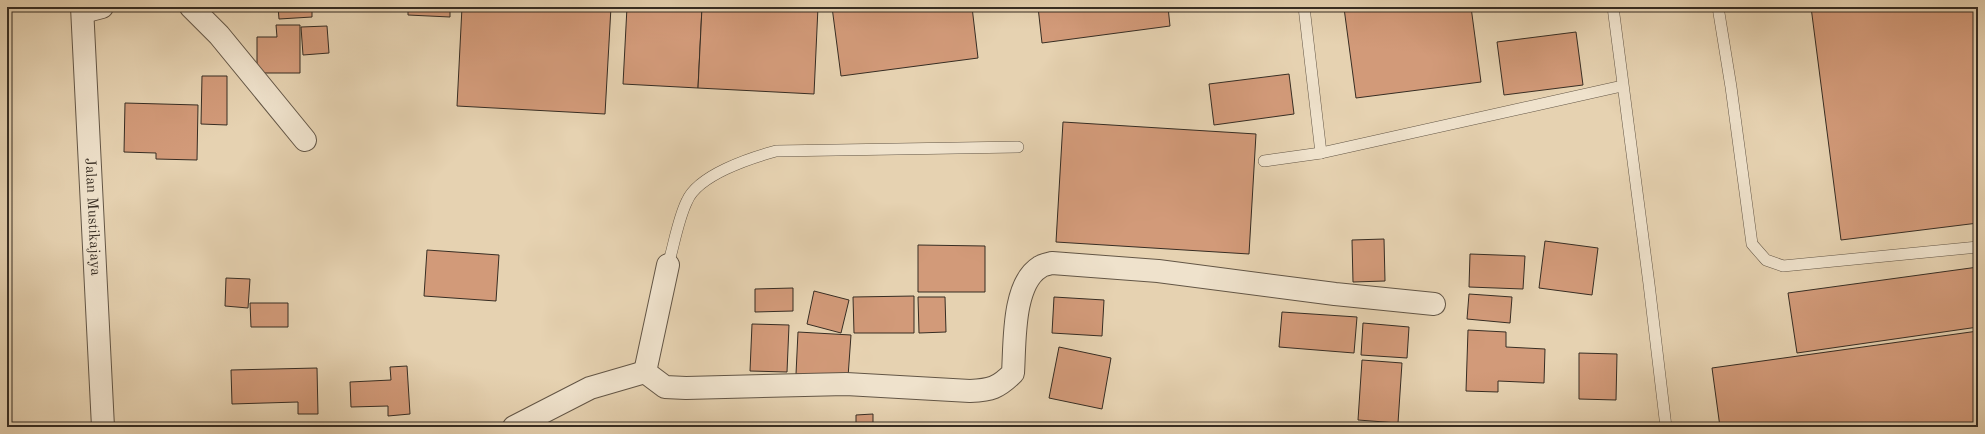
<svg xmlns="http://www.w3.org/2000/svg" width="1985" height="434" font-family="'Old Standard TT',serif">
<rect width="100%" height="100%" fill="#e6d2b1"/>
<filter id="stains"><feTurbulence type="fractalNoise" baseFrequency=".005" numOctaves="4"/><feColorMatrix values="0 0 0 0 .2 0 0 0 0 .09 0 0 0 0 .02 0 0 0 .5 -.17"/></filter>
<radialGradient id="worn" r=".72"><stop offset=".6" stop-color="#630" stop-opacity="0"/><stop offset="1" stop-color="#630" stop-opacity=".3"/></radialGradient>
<g fill="#d29a79" stroke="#372d23">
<path d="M 278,7 L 312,7 L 312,17 L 279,19 Z"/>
<path d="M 408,7 L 450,7 L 450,17 L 408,15 Z"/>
<path d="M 462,7 L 611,7 L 605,114 L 457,106 Z"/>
<path d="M 627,7 L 702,7 L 698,88 L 623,84 Z"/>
<path d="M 702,7 L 818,7 L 814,94 L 698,88 Z"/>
<path d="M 832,7 L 972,7 L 978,58 L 841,76 Z"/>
<path d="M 1038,7 L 1168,7 L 1170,26 L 1042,43 Z"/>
<path d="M 1354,7 L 1471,7 L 1481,82 L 1356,98 L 1344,8 Z"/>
<path d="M 1811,7 L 1978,7 L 1978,223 L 1841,240 Z"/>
<path d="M 276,25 L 300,25 L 300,73 L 257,73 L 257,37 L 277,37 Z"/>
<path d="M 327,26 L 329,53 L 303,55 L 301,27 Z"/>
<path d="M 1576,32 L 1583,85 L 1504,95 L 1497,42 Z"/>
<path d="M 1289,74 L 1294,114 L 1214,125 L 1209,84 Z"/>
<path d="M 202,76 L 227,76 L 227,125 L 201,124 Z"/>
<path d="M 125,103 L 198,105 L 197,160 L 156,159 L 156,153 L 124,152 Z"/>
<path d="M 1063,122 L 1256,134 L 1249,254 L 1056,242 Z"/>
<path d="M 1384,239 L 1385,281 L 1353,282 L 1352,240 Z"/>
<path d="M 1545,241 L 1598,248 L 1592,295 L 1539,288 Z"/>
<path d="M 918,245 L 985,246 L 985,292 L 918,292 Z"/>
<path d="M 427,250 L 499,255 L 496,301 L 424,296 Z"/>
<path d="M 1470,254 L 1525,256 L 1523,289 L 1469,287 Z"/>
<path d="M 1978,267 L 1978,327 L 1797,353 L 1788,293 Z"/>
<path d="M 226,278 L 250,279 L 248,308 L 225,306 Z"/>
<path d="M 793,288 L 793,311 L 755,312 L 755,289 Z"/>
<path d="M 814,291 L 849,300 L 841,333 L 807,324 Z"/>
<path d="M 1469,294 L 1512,297 L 1510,323 L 1467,319 Z"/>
<path d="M 914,296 L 914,333 L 854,333 L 853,297 Z"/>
<path d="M 918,297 L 945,297 L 946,332 L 919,333 Z"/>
<path d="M 1054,297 L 1104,300 L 1102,336 L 1052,333 Z"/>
<path d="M 250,303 L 288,303 L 288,327 L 251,327 Z"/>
<path d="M 1282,312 L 1357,317 L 1354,353 L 1279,347 Z"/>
<path d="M 1363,323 L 1409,327 L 1407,358 L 1361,355 Z"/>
<path d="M 752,324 L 789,325 L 787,372 L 750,371 Z"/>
<path d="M 1468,330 L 1506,332 L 1506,347 L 1545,349 L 1544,383 L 1498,381 L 1498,392 L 1466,391 Z"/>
<path d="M 1978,331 L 1978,427 L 1720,427 L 1712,368 Z"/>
<path d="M 798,332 L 851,335 L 848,377 L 796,374 Z"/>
<path d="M 1059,347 L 1111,358 L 1102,409 L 1049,398 Z"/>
<path d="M 1579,353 L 1617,354 L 1616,400 L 1579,399 Z"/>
<path d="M 1362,360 L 1402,363 L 1398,423 L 1358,420 Z"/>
<path d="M 407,366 L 410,414 L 388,416 L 388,406 L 351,407 L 350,382 L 391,380 L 390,367 Z"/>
<path d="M 317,368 L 318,414 L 298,414 L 298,402 L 232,404 L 231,370 Z"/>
<path d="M 873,414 L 873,426 L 906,425 L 906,427 L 856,427 L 856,415 Z"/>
</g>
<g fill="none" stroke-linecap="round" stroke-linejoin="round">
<defs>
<g id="lane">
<path d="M 1304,7 L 1321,153"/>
<path d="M 1613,7 L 1649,284 L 1666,427"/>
<path d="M 1718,7 L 1731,87 L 1752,244 L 1766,260 L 1783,266 L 1978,247"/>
<path d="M 1264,161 L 1321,153 L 1622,86"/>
<path d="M 668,265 C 674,245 678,219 687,201 C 698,175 750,158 776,151 L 1018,147"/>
</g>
<g id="street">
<path id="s1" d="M 82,7 L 103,427"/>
<path d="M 191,7 L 219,35 L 305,140"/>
<path d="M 83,12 L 102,7"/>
<path d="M 645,372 L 665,387 L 686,388 L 846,384 L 970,391 C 991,390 998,388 1013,373 C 1015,344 1012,284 1040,267 C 1043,265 1048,264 1052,263 L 1158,271 L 1335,294 L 1434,304"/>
<path d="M 645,372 L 668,265"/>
<path d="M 514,427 L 590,388 L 645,372"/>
</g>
</defs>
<use href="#lane" stroke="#635646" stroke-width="12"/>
<use href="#street" stroke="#635646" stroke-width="24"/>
<use href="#lane" stroke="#efe2cc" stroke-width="11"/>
<use href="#street" stroke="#efe2cc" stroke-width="22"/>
</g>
<g text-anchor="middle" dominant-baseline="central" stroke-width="3" stroke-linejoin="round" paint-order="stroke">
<g font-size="15" fill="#372d23" stroke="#efe2cc">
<text stroke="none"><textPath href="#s1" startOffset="210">Jalan Mustikajaya</textPath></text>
</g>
</g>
<rect width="1985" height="434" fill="none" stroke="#e6d2b1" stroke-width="24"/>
<rect x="8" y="8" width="1969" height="418" fill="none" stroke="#372d23" stroke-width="2"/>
<rect x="12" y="12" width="1961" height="410" fill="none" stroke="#372d23"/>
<rect width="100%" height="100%" filter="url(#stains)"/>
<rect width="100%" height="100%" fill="url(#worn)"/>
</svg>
